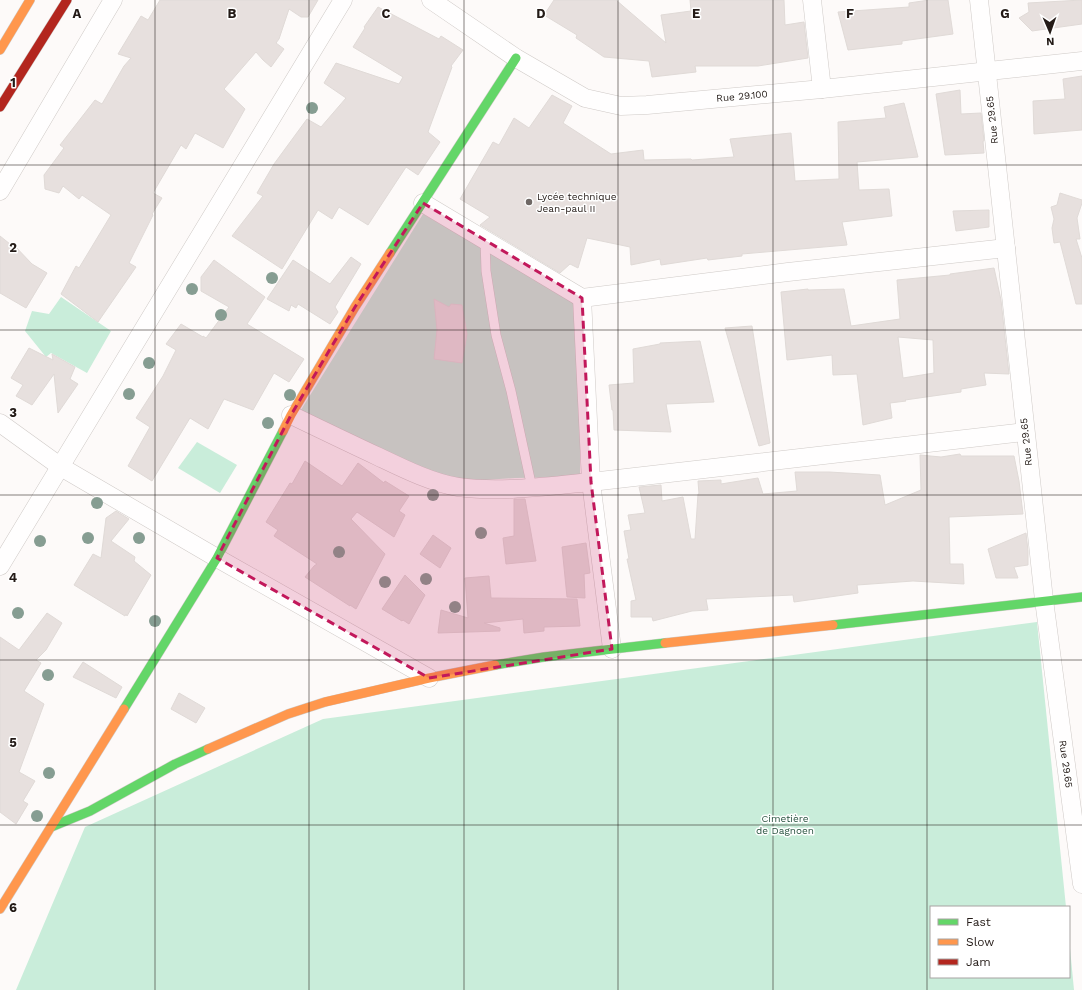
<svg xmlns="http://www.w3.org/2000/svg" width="1082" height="990" font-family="'Work Sans',sans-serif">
<rect width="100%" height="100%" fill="#fdfaf9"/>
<g fill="#c9edda">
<path d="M 423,214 L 580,305 L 580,477 L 515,478 L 457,482 L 392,460 L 299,413 Z"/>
<path d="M 61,297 L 111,331 L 87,373 L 51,353 L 46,357 L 25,331 L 32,311 L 49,314 Z"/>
<path d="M 197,442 L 237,465 L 220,493 L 178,468 Z"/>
<path d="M 1037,622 L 1066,907 L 931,907 L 931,977 L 1069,977 L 1069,938 L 1074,990 L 16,990 L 85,827 L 323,719 Z"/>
</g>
<g fill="#e7e0de" stroke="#e0dad7" fill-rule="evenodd">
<path d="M 160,0 L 318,0 L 308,17 L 301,17 L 289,9 L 279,39 L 276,43 L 284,49 L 271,67 L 263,60 L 256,52 L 224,89 L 245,109 L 223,148 L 195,133 L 186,149 L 181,145 L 153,193 L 162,198 L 152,214 L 153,215 L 129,263 L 136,267 L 98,322 L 61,294 L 76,266 L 79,268 L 111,215 L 82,195 L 79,199 L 63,186 L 59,193 L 45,189 L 44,175 L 64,148 L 60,145 L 95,100 L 102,104 L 124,66 L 131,58 L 118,54 L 141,16 L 148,20 Z"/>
<path d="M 554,0 L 616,0 L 666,43 L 661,15 L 691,11 L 690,0 L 784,0 L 785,25 L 804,22 L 808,58 L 758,66 L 695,66 L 696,72 L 652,77 L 649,61 L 604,57 L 576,38 L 577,35 L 544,15 Z"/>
<path d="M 929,0 L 948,0 L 953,34 L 902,41 L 902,44 L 848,50 L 838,12 L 909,7 L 909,3 Z"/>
<path d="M 1082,0 L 1082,24 L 1032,31 L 1019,18 L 1029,12 L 1028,3 Z"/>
<path d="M 378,7 L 439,39 L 441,36 L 463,50 L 451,66 L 452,67 L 428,132 L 440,142 L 418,175 L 406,167 L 368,225 L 339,207 L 332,219 L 318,210 L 282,269 L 232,236 L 263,196 L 257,193 L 274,164 L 307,119 L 321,127 L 346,98 L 324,83 L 336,63 L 399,84 L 403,77 L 353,47 L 365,28 L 364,27 Z"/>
<path d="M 1082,76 L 1082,130 L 1034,134 L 1033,101 L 1065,99 L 1063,79 Z"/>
<path d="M 960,90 L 961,114 L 981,113 L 984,141 L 983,141 L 984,153 L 945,155 L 936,94 Z"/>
<path d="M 552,95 L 572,106 L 563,123 L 611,154 L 643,150 L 644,160 L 691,159 L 692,160 L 734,157 L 730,139 L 791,133 L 795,181 L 839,179 L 838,122 L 886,118 L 884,107 L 904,103 L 918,157 L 857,162 L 859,190 L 889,189 L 892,216 L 842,222 L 847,245 L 742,254 L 742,256 L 708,260 L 707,258 L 661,265 L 660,259 L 631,265 L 630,247 L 587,238 L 578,268 L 570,264 L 560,273 L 480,225 L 490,217 L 460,199 L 493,142 L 499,145 L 514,118 L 529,128 Z"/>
<path d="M 1060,193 L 1082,200 L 1082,203 L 1077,218 L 1080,239 L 1076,239 L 1082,258 L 1082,304 L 1076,304 L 1060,242 L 1054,243 L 1052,228 L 1054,219 L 1051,207 L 1057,205 Z"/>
<path d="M 989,210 L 989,227 L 956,231 L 953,211 Z"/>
<path d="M 0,236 L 10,244 L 12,243 L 32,264 L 47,273 L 26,308 L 0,293 Z"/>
<path d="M 351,257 L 361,264 L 335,307 L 338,312 L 330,324 L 298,304 L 296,308 L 291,305 L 289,311 L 267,299 L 293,260 L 330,284 Z"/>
<path d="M 214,260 L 265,297 L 247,324 L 304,359 L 289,382 L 274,373 L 253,410 L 224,399 L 208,429 L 190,418 L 152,481 L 128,466 L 150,427 L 136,418 L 163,376 L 176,350 L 166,344 L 181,324 L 203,337 L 203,336 L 206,338 L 229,307 L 201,291 L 201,277 Z"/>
<path d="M 994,268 L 1001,300 L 1009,374 L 984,373 L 986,385 L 961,389 L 961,392 L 905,400 L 906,401 L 890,403 L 892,418 L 863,425 L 857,374 L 833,375 L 832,355 L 787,360 L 781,292 L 808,289 L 808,290 L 844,289 L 851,326 L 900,319 L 897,280 L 950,275 L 950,274 ZM 898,337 L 933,340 L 934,373 L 903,378 Z"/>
<path d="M 434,299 L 449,307 L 451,304 L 462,305 L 467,334 L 462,363 L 434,359 L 437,330 Z"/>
<path d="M 752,326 L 770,443 L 759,446 L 725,328 Z"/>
<path d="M 700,341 L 714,402 L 666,404 L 671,432 L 614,430 L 613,410 L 612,410 L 609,385 L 634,383 L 633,349 L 660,344 L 660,343 Z"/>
<path d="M 29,348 L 53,360 L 52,354 L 75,367 L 70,379 L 78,384 L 58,413 L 54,374 L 32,405 L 16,396 L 23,385 L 11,378 Z"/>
<path d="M 960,454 L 961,456 L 1014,456 L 1019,481 L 1023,514 L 949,517 L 950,564 L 963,564 L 964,584 L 913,581 L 857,585 L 858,593 L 794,602 L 793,595 L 706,599 L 708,610 L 692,611 L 653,621 L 652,617 L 631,617 L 631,601 L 636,600 L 627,559 L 629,559 L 624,531 L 631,530 L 628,515 L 645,513 L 639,487 L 661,485 L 662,501 L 683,497 L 691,539 L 695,539 L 698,494 L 699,494 L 698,481 L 721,480 L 721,484 L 758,478 L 763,494 L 797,491 L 795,472 L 829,472 L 880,475 L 885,505 L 921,490 L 920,455 L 941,457 Z"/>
<path d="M 305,461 L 342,486 L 358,463 L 384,483 L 385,481 L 409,496 L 399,511 L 405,515 L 394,537 L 357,512 L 351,519 L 385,554 L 356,609 L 350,605 L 350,606 L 305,577 L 314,566 L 317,564 L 274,536 L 278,530 L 266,522 L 290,483 L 292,484 Z"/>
<path d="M 514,499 L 525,499 L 536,561 L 506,564 L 503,538 L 514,536 Z"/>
<path d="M 116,511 L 129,519 L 111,541 L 135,557 L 134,561 L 151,575 L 127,616 L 126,614 L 125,616 L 74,585 L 93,554 L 101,558 L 106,518 Z"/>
<path d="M 1026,533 L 1028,551 L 1028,565 L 1014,567 L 1018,578 L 996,578 L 988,549 Z"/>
<path d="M 433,535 L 451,548 L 440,568 L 420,554 Z"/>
<path d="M 586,543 L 590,573 L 584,574 L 585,598 L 567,597 L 562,547 Z"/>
<path d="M 405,575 L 425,595 L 409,624 L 403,620 L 402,621 L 382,609 Z"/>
<path d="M 489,576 L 491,598 L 577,599 L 580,626 L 544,627 L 544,631 L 524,633 L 523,619 L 484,623 L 500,628 L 500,631 L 438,633 L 441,610 L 468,618 L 465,578 Z"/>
<path d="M 47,613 L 62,623 L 46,650 L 36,660 L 41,663 L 24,691 L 44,704 L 19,772 L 35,781 L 23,801 L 28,804 L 16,824 L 0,812 L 0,637 L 19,650 Z"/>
<path d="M 83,662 L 122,687 L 116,698 L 73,677 Z"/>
<path d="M 179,693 L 205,708 L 196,723 L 171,709 Z"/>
</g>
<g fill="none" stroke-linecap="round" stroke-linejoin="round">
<defs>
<path id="lane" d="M 485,240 L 486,271 L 496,335 L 511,391 L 532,488"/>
<g id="street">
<path d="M 431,0 L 516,58 L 585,98 L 621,106 L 647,105 L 822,89 L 1082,61"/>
<path d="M 812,0 L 822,89"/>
<path d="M 979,0 L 1044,600 L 1082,884"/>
<path d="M 0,191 L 113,0"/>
<path d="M 423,203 L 582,298 L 788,272 L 1006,248"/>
<path d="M 582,298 L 591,482 L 612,649"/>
<path d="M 291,415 C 320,429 349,443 379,457 C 402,468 432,483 458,487 C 502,493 547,486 591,482 L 1025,432"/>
<path d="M 0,423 L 61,467 L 217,558 L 429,678"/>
<path d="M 0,566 L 343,0"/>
</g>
<g id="fast">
<path d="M 390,253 L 516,58"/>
<path d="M 833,625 L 1082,597"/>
<path d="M 495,665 L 544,657 L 665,643"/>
<path d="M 124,709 L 217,558 L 283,431"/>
<path d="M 51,827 L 90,811 L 175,764 L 208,749"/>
</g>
<g id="slow">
<path d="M 0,50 L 30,0"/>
<path d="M 283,431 L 291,415 L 355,307 L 390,253"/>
<path d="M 665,643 L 833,625"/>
<path d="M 208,749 L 288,714 L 325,702 L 429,678 L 495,665"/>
<path d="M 0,909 L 124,709"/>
</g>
<path id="jam" d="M 0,107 L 67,0"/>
</defs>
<use href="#lane" stroke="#cfcac7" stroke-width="10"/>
<use href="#street" stroke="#cfcac7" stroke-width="19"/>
<use href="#fast" stroke="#cfcac7" stroke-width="10"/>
<use href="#slow" stroke="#cfcac7" stroke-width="10"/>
<use href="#jam" stroke="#cfcac7" stroke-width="10"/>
<use href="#lane" stroke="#fffefe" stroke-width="9"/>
<use href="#street" stroke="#fffefe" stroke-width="18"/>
<use href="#fast" stroke="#63d668" stroke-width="9"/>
<use href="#slow" stroke="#ff974d" stroke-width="9"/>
<use href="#jam" stroke="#b3261e" stroke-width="9"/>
</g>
<g fill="#869d92">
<circle cx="312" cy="108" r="6"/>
<circle cx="272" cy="278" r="6"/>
<circle cx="192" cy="289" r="6"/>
<circle cx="221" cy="315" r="6"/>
<circle cx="149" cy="363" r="6"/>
<circle cx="129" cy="394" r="6"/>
<circle cx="290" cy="395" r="6"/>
<circle cx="268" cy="423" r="6"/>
<circle cx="433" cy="495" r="6"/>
<circle cx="97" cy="503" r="6"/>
<circle cx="481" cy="533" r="6"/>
<circle cx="88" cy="538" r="6"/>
<circle cx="139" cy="538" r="6"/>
<circle cx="40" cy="541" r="6"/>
<circle cx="339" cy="552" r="6"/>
<circle cx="426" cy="579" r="6"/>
<circle cx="385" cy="582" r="6"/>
<circle cx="455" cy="607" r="6"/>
<circle cx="18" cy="613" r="6"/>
<circle cx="155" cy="621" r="6"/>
<circle cx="48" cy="675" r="6"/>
<circle cx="49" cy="773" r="6"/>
<circle cx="37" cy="816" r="6"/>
</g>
<path fill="#c2185b" fill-opacity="0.2" stroke="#c2185b" stroke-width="3" stroke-dasharray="8 5" stroke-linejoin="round" d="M 423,203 L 582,298 L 591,482 L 612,649 L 429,678 L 217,558 L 291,415 L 355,307 Z"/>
<path fill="none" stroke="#231a16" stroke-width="1" stroke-opacity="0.55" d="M 155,0 L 155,990M 309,0 L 309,990M 464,0 L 464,990M 618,0 L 618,990M 773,0 L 773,990M 927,0 L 927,990M 0,165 L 1082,165M 0,330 L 1082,330M 0,495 L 1082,495M 0,660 L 1082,660M 0,825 L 1082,825"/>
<circle fill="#6f6865" stroke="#fff" stroke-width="1.5" cx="529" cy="202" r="4"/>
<g text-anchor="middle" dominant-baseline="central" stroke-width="3" stroke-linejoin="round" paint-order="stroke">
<g font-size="10" fill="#231a16" stroke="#fff">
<text transform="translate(742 96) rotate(-5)">Rue 29.100</text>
<text transform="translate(992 120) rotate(-96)">Rue 29.65</text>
<text transform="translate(1026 442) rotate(-96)">Rue 29.65</text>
<text transform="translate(1066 764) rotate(82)">Rue 29.65</text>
</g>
<g font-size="10" fill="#231a16" stroke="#fff" text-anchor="start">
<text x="537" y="196">Lycée technique<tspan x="537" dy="12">Jean-paul II</tspan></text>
</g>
<g font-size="10" fill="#25513d" stroke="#fff">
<text x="785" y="818">Cimetière<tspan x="785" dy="12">de Dagnoen</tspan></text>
</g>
</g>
<g font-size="13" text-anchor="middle" font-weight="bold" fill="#231a16" stroke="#fff" stroke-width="3" stroke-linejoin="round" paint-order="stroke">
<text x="77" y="18">A</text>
<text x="232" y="18">B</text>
<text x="386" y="18">C</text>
<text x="541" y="18">D</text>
<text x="696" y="18">E</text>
<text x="850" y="18">F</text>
<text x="1005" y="18">G</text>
<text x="13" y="87">1</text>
<text x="13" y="252">2</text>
<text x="13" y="417">3</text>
<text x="13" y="582">4</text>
<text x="13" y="747">5</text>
<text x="13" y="912">6</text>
</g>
<rect x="930" y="906" width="140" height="72" fill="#ffffff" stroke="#a7a3a2"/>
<rect x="938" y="919" width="20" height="6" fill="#63d668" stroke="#a7a3a2"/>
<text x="966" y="926" font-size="12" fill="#231a16">Fast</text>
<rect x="938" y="939" width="20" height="6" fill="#ff974d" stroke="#a7a3a2"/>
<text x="966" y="946" font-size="12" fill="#231a16">Slow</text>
<rect x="938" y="959" width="20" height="6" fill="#b3261e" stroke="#a7a3a2"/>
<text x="966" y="966" font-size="12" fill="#231a16">Jam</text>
<g transform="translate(1050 32) rotate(178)" stroke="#ffffff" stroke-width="3" paint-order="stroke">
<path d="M0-3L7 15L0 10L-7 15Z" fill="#231a16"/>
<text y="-6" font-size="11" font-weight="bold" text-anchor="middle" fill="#231a16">N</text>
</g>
</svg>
